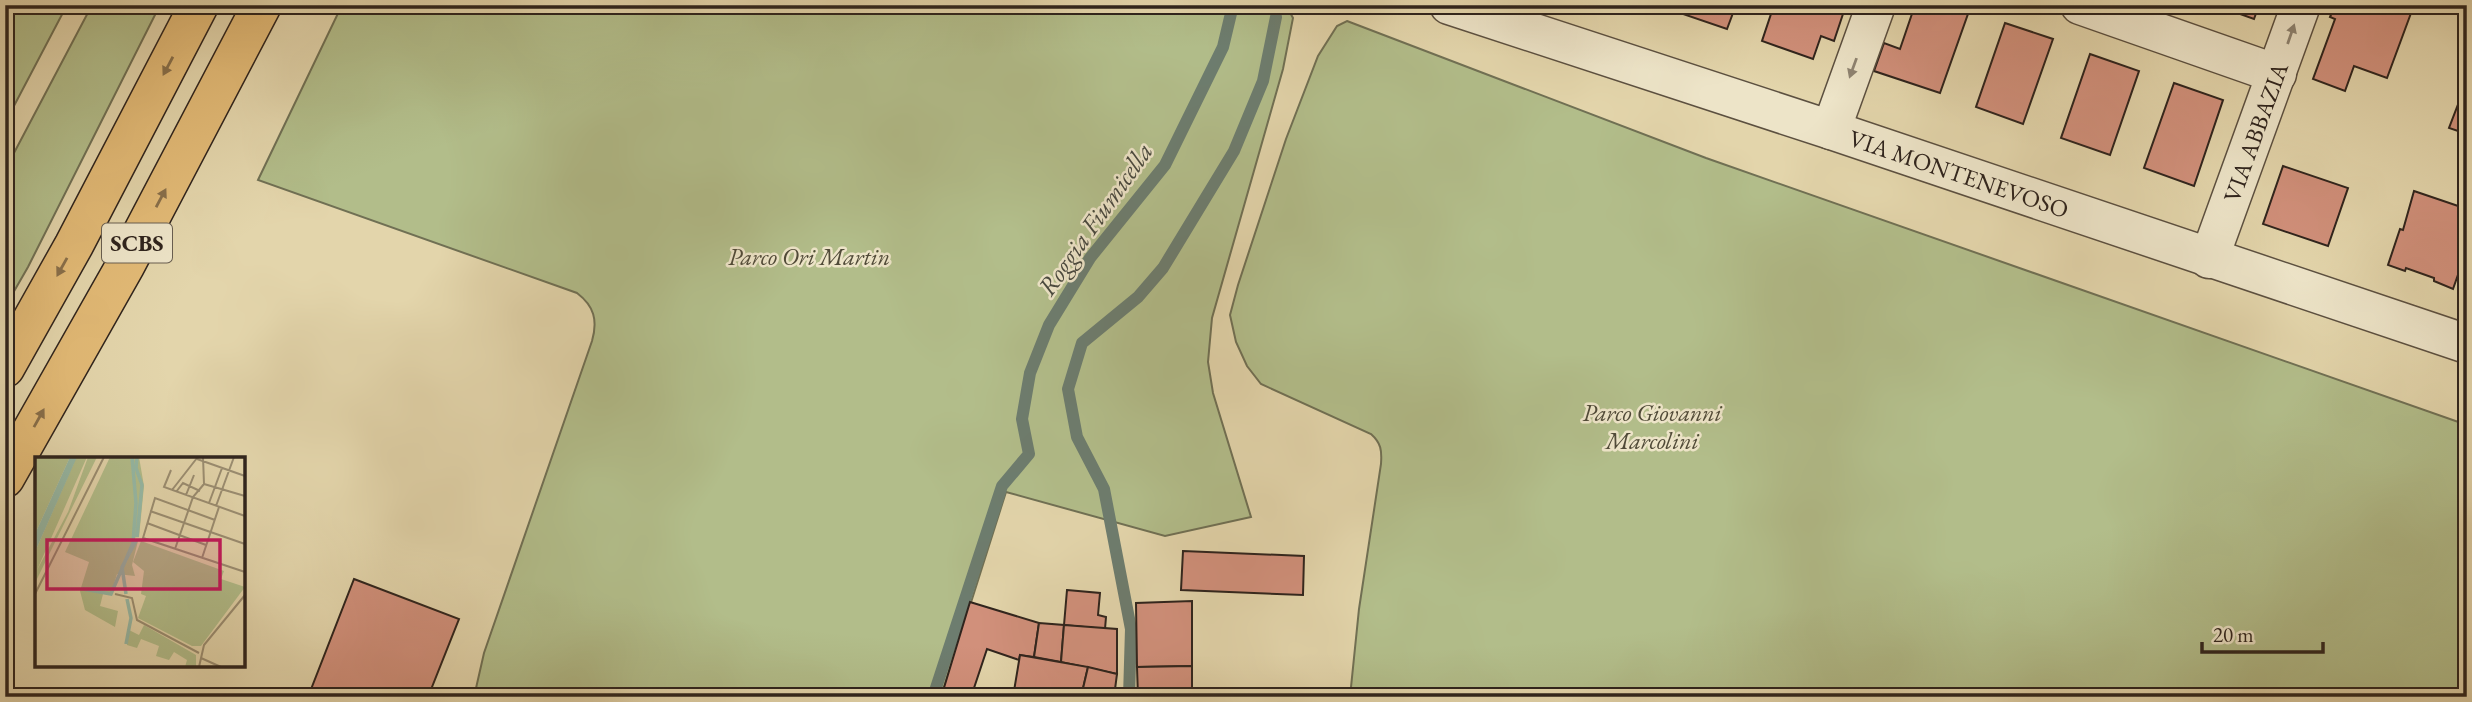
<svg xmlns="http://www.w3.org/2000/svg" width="2472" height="702" font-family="'EB Garamond',serif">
<rect width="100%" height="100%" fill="#e3d5ab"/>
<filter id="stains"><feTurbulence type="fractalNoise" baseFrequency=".00286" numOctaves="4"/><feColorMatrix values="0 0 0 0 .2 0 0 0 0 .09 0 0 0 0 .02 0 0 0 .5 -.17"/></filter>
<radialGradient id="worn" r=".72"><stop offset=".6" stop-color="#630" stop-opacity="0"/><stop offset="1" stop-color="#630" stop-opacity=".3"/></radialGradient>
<g fill="#b2bd8a" stroke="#707054" stroke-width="2">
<path d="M 5,5 L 67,5 L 5,123 Z"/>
<path d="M 92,5 L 160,5 L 28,267 L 5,307 L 5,170 Z"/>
<path d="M 342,5 L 1286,5 L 1293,18 L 1283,69 L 1212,318 L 1208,362 L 1213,393 L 1251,517 L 1165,536 L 1006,492 L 941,697 L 474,697 L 484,653 L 592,341 C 598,320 594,306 577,293 L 258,180 Z"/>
<path d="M 1347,21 L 1706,158 L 2467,425 L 2467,697 L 1350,697 L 1359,609 L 1381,464 C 1382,450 1381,443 1371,434 L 1261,384 L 1247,366 L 1236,342 L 1230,315 L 1238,285 L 1286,139 L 1318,56 L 1337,26 Z"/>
</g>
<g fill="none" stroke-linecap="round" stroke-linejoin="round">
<g stroke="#6d7d6f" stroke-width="12">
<path d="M 933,697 L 1002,486 L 1029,454 L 1022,419 L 1030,373 L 1049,325 L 1090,258 L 1165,165 L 1223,47 L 1233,5"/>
<path d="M 1129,697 L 1131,629 L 1104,489 L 1077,437 L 1068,389 L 1082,343 L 1138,297 L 1163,268 L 1234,151 L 1263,81 L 1276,17"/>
</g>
</g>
<g fill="#d1907b" stroke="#2f241d" stroke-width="2">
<path d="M 1680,5 L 1736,5 L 1727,29 L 1677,12 Z"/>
<path d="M 1774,5 L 1832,5 L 1831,10 L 1843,14 L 1834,41 L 1821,36 L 1813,59 L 1762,41 Z"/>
<path d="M 1915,5 L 1954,5 L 1969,11 L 1940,93 L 1874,71 L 1884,43 L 1900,49 Z"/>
<path d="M 2215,5 L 2259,5 L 2254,19 Z"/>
<path d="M 2335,5 L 2414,5 L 2387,78 L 2354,66 L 2345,91 L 2313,79 L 2335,19 L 2330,17 Z"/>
<path d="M 2005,23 L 2053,39 L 2023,124 L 1976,107 Z"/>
<path d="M 2090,54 L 2139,71 L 2110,155 L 2061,138 Z"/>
<path d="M 2467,81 L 2467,134 L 2449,128 Z"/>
<path d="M 2174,83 L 2223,100 L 2194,186 L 2144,168 Z"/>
<path d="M 2283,166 L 2348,188 L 2328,246 L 2263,224 Z"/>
<path d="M 2414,191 L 2467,209 L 2467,249 L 2453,289 L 2434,281 L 2434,278 L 2406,268 L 2405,271 L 2388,265 L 2400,229 L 2403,230 Z"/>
<path d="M 1183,551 L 1304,556 L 1303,595 L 1181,590 Z"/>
<path d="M 354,579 L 459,619 L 428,697 L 308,697 Z"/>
<path d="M 1067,590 L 1100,593 L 1098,615 L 1106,617 L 1105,629 L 1064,625 Z"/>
<path d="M 1192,601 L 1192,666 L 1137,667 L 1136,603 Z"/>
<path d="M 970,602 L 1039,623 L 1034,657 L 1020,655 L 1019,660 L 987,649 L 971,697 L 966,697 L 943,691 Z"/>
<path d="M 1039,623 L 1064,625 L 1061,662 L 1034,657 Z"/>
<path d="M 1064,625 L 1117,629 L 1117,674 L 1061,662 Z"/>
<path d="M 1020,655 L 1088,667 L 1081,697 L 1013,697 Z"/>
<path d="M 1192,666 L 1192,697 L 1138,697 L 1137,667 Z"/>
<path d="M 1088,667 L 1117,674 L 1114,697 L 1081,697 Z"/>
</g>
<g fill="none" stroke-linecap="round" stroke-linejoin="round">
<defs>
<g id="minor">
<path id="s1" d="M 1449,5 L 1831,130 L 2467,344"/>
<path d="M 2080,5 L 2277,74"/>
<path d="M 1831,130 L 1876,5"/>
<path id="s2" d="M 2209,259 L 2301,5"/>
</g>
<g id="trunk">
<path d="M 5,368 L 74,245 L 199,5"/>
<path d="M 5,478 L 125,266 L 262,5"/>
</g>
</defs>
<use href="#minor" stroke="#5c5040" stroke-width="41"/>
<use href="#trunk" stroke="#2f241d" stroke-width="41"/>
<use href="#minor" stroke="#ede4c8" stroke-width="38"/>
<use href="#trunk" stroke="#e2ba76" stroke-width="38"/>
</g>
<defs><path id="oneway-solid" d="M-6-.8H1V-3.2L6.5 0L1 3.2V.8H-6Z" transform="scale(1.75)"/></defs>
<g fill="#8e8472">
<use href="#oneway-solid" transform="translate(2291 34) rotate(-71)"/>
<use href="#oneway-solid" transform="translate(1853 68) rotate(110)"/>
</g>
<g fill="#886f4a">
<use href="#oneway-solid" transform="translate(168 66) rotate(118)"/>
<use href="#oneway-solid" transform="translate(161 198) rotate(-62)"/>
<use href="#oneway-solid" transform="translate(62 267) rotate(119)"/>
<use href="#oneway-solid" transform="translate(39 418) rotate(-61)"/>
</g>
<g text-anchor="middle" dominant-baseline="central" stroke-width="5" stroke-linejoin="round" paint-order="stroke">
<rect fill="#ede4c8" stroke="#685e50" stroke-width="2" x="102" y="223.5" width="70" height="39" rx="5"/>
<g font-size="23" font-weight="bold" fill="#2f241d">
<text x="137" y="243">SCBS</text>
</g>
<g font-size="24" fill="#2f241d" stroke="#ede4c8">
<text stroke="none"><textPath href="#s2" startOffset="135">VIA ABBAZIA</textPath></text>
<text stroke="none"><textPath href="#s1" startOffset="537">VIA MONTENEVOSO</textPath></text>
</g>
<g font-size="24" font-style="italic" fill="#504a38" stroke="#ede4c8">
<text x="809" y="256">Parco Ori Martin</text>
<text x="1652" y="412">Parco Giovanni<tspan x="1652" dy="28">Marcolini</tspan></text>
</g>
<g font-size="26" font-style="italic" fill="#49493f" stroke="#ede4c8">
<text transform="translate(1095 219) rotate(-55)">Roggia Fiumicella</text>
</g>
</g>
<g transform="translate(35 457)">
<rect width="210" height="210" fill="#e3d5ab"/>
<path d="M 0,0 L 35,0 L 0,77 ZM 52,0 L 2,113 L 33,55 L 53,0 L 62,0 L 0,126 L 0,95 L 41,1 ZM 75,0 L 104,0 L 109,29 L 104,80 L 97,81 L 103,84 L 97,108 L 100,119 L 82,117 L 76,137 L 68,137 L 65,149 L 83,154 L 80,170 L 50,153 L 45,134 L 54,105 L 30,95 ZM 106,84 L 189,114 L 186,122 L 210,130 L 166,189 L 157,189 L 103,161 L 111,139 L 106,137 L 109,114 L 98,105 ZM 109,168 L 161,198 L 161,210 L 150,210 L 152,203 L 139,195 L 134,203 L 121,199 L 124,189 L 106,182 L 102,191 L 92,188 L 92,172 L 104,178 Z" fill="#b2bd8a"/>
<path d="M 35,0 L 42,0 L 0,95 L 0,77 Z" fill="#96b9a6"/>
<path fill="none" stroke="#96b9a6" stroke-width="3.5" d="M 102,0 L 101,11 L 107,28 L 102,80M 48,132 L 76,137 L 98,86 L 101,46 L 97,0M 91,137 L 87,110 L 101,84M 91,187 L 96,161 L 92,142"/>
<path fill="none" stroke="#9b8e72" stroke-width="2" d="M 168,0 L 169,27M 162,2 L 210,19M 136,13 L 129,30 L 210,59M 169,27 L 210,39M 137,33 L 162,1M 141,35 L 148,26 L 165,34M 151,38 L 159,18M 174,46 L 187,11M 181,49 L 199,0M 115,54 L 210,87M 180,63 L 120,41 L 108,81 L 210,115M 112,66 L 171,88M 140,92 L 158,40 L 169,27M 167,101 L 184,50M 0,137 L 69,0M 80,137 L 97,141 L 102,163 L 164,196M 166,201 L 186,210M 164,210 L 169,188 L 210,138"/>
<path fill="#c2185b" fill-opacity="0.15" stroke="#c2185b" stroke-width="3.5" d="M 12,83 L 185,83 L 185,132 L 12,132 Z"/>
<rect width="210" height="210" fill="none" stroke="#2f241d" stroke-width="3.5"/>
</g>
<rect width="2472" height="702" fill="none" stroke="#e3d5ab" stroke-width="28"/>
<rect x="7" y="7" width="2458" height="688" fill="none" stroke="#2f241d" stroke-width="3.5"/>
<rect x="14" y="14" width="2444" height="674" fill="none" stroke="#2f241d" stroke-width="2"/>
<path d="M2202 642v10h121v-10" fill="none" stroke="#2f241d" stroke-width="3.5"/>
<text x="2213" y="642" font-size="21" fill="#2f241d" stroke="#ede4c8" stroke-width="5" paint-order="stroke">20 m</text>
<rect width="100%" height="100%" filter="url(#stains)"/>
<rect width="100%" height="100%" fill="url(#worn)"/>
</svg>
